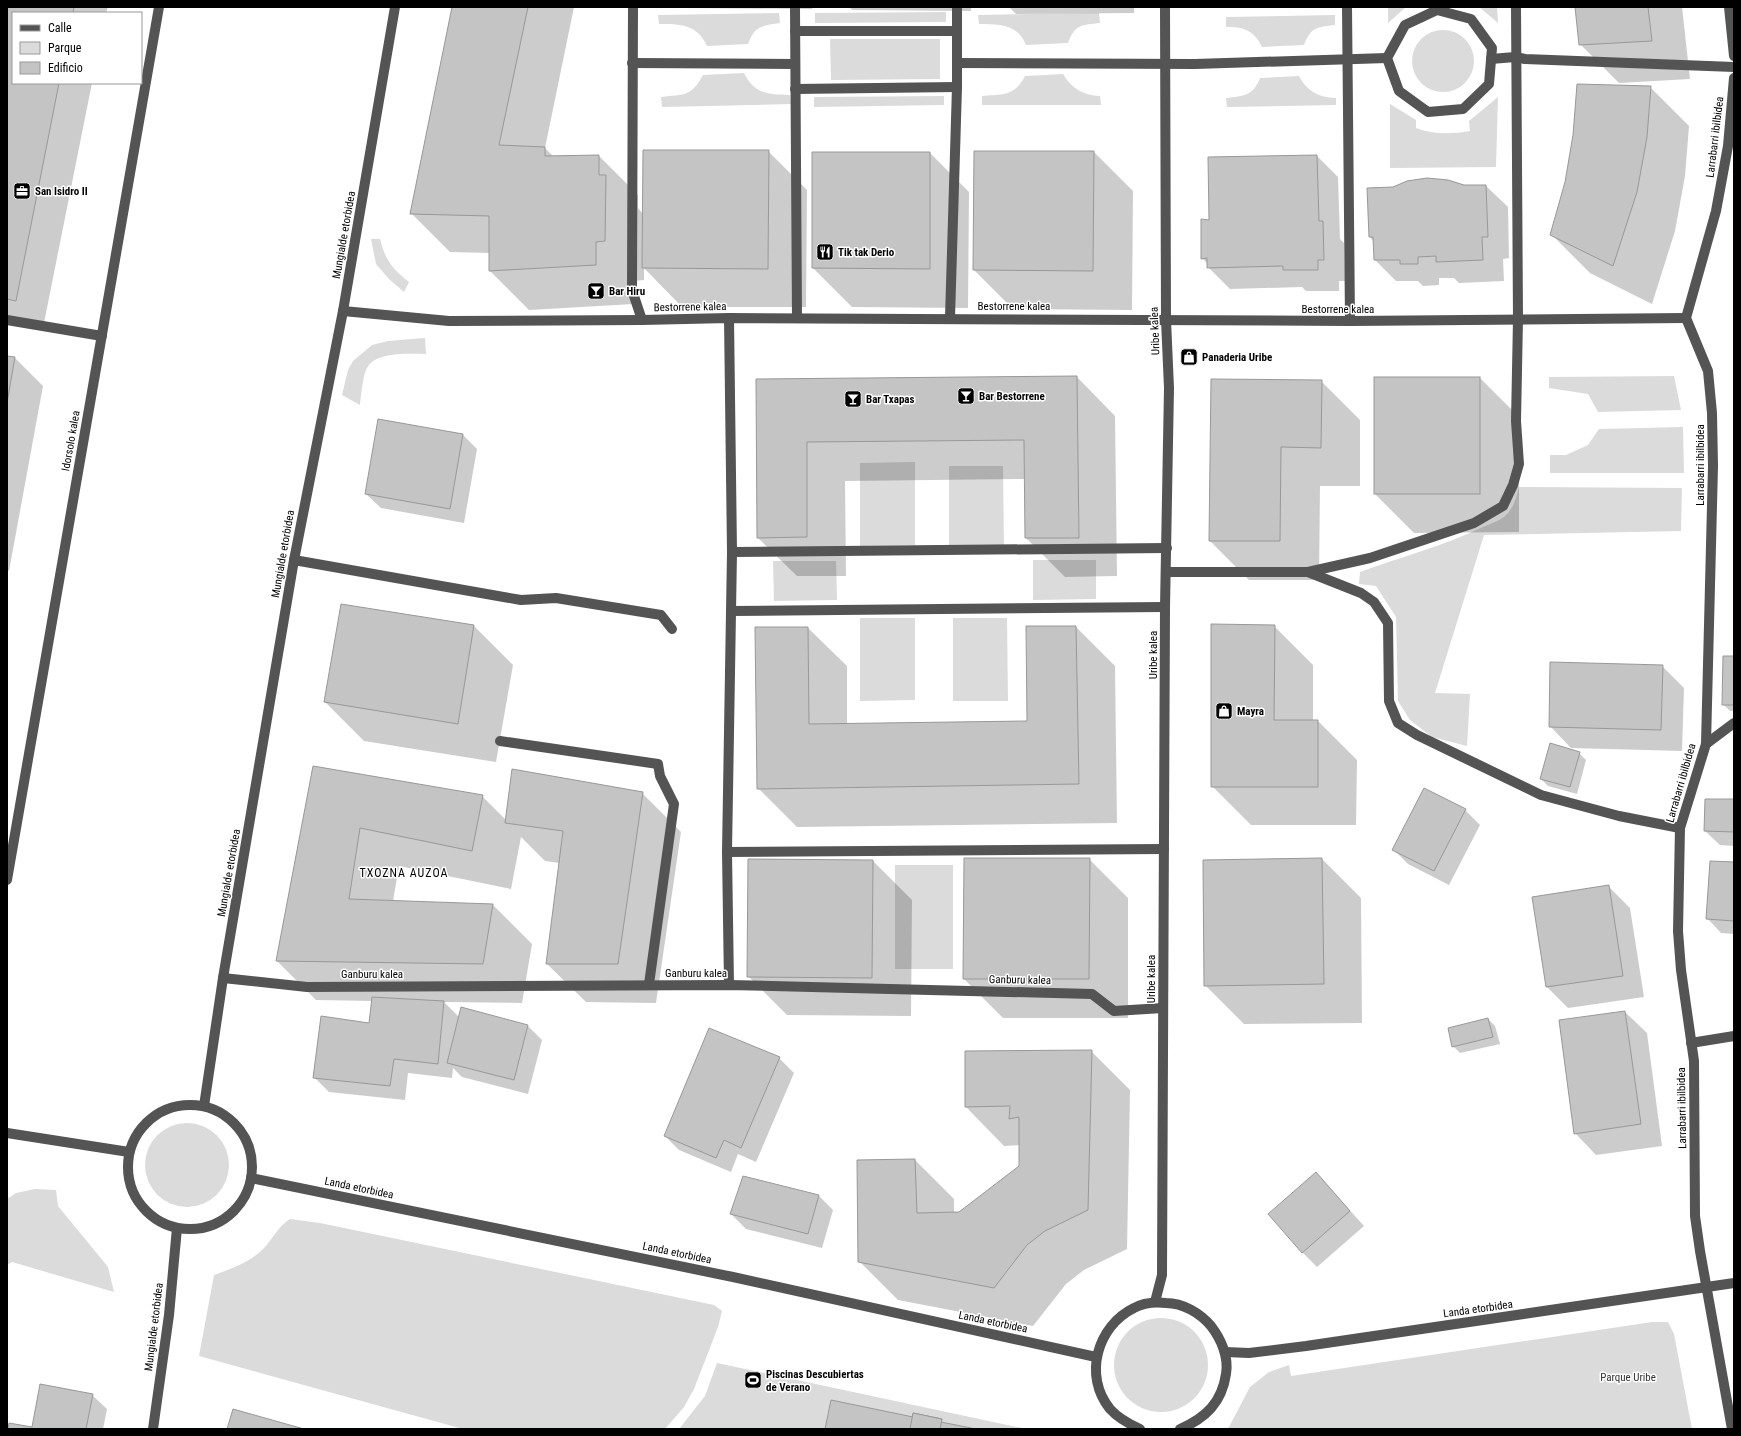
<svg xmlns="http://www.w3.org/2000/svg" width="1741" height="1436" font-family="'Roboto Condensed',sans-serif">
<rect width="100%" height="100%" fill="#fff"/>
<g fill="#dbdbdb">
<path d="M 1388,7 L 1406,7 L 1388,23 Z"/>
<path d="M 1479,7 L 1497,7 L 1498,23 Z"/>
<path d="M 946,12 L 946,22 L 815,23 L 815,13 Z"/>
<path d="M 779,13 L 780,23 C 762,26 755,25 748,44 L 707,46 C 697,24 680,24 659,24 L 658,15 Z"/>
<path d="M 1099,13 L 1100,23 C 1082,25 1075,24 1068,43 L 1026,45 C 1018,24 999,24 979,24 L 978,15 Z"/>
<path d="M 1335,15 L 1335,25 C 1317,27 1311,27 1304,45 L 1262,47 C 1255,31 1243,26 1226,27 L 1226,17 Z"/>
<circle cx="1443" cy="61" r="31"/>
<path d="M 830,39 L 940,39 L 940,79 L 831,80 Z"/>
<path d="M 744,73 C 755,95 768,94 790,95 L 791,104 L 662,107 L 661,97 C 685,94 691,97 703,75 Z"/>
<path d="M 1063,74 C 1072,89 1083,95 1100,96 L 1101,105 L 982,105 L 982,96 C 1003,94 1014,97 1025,76 Z"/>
<path d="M 1299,76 C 1308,92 1318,97 1336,98 L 1336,105 L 1227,107 L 1226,98 C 1244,96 1253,96 1260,78 Z"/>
<path d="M 944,96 L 944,105 L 814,107 L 814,97 Z"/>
<path d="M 1498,97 L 1496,167 L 1390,168 L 1390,104 L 1416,120 L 1416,128 C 1434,135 1451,134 1470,131 L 1469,121 Z"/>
<path d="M 371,239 L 380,239 C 385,259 392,269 409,282 L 404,292 L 389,279 L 376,264 Z"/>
<path d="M 425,338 L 426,354 C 410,354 376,351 367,368 C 363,374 361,396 360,405 L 342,395 L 348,370 L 353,361 L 372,345 L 388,341 Z"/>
<path d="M 1674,376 L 1681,410 L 1598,412 L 1588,394 L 1549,388 L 1549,377 Z"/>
<path d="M 1683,427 L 1684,473 L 1550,473 L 1550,455 L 1566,455 L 1588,445 L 1599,429 Z"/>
<path d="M 915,462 L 915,545 L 860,546 L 860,463 Z"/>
<path d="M 949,466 L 1003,466 L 1004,549 L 949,549 Z"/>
<path d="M 1519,487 L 1682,488 L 1681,531 L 1484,535 L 1435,693 L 1470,694 L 1467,746 L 1432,737 L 1410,720 L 1398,701 L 1396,617 L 1376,586 L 1359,584 L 1360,572 C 1401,557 1443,546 1483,527 C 1490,524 1499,521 1505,516 C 1514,508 1516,498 1519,487 Z"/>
<path d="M 1033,560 L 1096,560 L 1096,599 L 1033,600 Z"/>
<path d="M 773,561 L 836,561 L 837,600 L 774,601 Z"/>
<path d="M 860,618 L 915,618 L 915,700 L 860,701 Z"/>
<path d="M 953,618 L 1007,618 L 1008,701 L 953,701 Z"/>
<rect x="895" y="865" width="58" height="104"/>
<circle cx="187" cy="1165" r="42"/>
<path d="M 35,1189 L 56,1190 L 58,1206 L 108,1267 L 114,1292 L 12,1262 L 7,1265 L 7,1199 L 16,1193 Z"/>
<path d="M 290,1219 L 320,1223 L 714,1305 L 722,1311 L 718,1327 L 694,1389 L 684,1407 L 665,1429 L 463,1429 L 199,1356 L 214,1275 C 231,1269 250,1262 263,1249 C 273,1239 278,1226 290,1219 Z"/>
<circle cx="1161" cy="1365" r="47"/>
<path d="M 1652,1322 L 1668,1322 L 1674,1334 L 1692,1429 L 1226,1429 L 1229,1427 L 1250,1387 L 1269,1372 L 1289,1365 L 1291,1376 Z"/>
<path d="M 717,1363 L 998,1423 L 1026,1429 L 679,1429 L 705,1396 Z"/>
</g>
<g fill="#0003">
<path d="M 7,7 L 108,7 L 106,13 L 13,13 L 13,83 L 92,83 L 43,328 L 7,321 Z"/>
<path d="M 453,7 L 574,7 L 545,148 L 554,157 L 599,156 L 638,195 L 638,208 L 643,214 L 768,151 L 807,190 L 806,307 L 682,307 L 644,268 L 644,280 L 634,281 L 634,304 L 529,310 L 490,271 L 490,253 L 450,252 L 411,213 Z"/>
<path d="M 682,7 L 812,7 L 812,9 L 683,8 Z"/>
<path d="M 849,7 L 971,7 L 971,11 L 852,10 Z"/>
<path d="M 1009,7 L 1134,7 L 1134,13 L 1016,14 Z"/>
<path d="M 1576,7 L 1682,7 L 1690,79 L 1619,83 L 1580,44 Z"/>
<path d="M 1650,87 L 1689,126 L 1685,176 L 1675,231 L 1652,304 L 1590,273 L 1551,234 Z"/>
<path d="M 975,152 L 1094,152 L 1133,191 L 1132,310 L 1013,309 L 974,270 Z"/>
<path d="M 930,153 L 969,192 L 968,308 L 852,307 L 813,268 Z"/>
<path d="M 1317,156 L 1338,177 L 1340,239 L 1344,243 L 1345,281 L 1339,281 L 1339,291 L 1306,291 L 1302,287 L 1230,289 L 1208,267 L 1208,264 L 1202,258 L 1210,221 Z"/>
<path d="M 1486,186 L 1508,207 L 1509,258 L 1503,259 L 1504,281 L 1459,283 L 1454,278 L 1439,278 L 1439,285 L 1423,286 L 1418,281 L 1396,281 L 1375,260 L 1374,242 L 1370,237 L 1368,189 Z"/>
<path d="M 7,357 L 15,358 L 43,386 L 9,571 L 7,570 Z"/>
<path d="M 1077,377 L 1115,416 L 1117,576 L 1065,577 L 1026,538 L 1026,479 L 845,481 L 846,576 L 797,576 L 758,538 L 757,380 Z"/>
<path d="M 1480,378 L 1519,417 L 1519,532 L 1414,533 L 1375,494 Z"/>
<path d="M 1321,381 L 1360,420 L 1360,486 L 1320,486 L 1319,580 L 1249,580 L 1210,541 Z"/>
<path d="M 463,435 L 477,449 L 464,523 L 381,508 L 366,494 Z"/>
<path d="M 474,626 L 513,665 L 496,762 L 364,741 L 325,702 Z"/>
<path d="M 1274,626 L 1313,665 L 1313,721 L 1318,721 L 1357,760 L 1356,825 L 1251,825 L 1212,786 Z"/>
<path d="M 1076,627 L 1115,666 L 1117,823 L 797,827 L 758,788 L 808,628 L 847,666 L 847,725 L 1028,722 Z"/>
<path d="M 1734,657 L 1734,711 L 1730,711 L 1723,704 Z"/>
<path d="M 1662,666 L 1684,688 L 1682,751 L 1571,748 L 1550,726 Z"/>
<path d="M 1579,753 L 1586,760 L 1577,794 L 1548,786 L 1541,779 Z"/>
<path d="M 314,767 L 482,796 L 506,820 L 642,793 L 681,832 L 656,1003 L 586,1002 L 547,964 L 560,863 L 545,861 L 521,837 L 511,889 L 399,866 L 393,901 L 493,905 L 532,944 L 522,1003 L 444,1002 L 460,1018 L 528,1026 L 542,1040 L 528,1094 L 462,1077 L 453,1068 L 452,1078 L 408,1073 L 405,1100 L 329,1092 L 314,1077 L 370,1024 L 373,1001 L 316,1000 L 277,961 Z"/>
<path d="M 1734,800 L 1734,846 L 1720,845 L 1705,831 Z"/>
<path d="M 1465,810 L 1480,825 L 1449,885 L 1408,864 L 1394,850 Z"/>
<path d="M 1089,859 L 1128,898 L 1128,1018 L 1003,1018 L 964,979 Z"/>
<path d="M 1322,859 L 1361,898 L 1362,1023 L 1244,1024 L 1205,985 L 1204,861 Z"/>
<path d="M 873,861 L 912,900 L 911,1016 L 787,1015 L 748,976 Z"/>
<path d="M 1734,863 L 1734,934 L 1721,933 L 1707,918 Z"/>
<path d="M 1608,886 L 1630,908 L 1644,997 L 1568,1008 L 1547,987 L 1533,898 Z"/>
<path d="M 1625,1012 L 1647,1033 L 1662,1146 L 1596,1155 L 1575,1133 Z"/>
<path d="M 1488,1019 L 1495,1026 L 1500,1044 L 1460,1053 L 1453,1046 Z"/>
<path d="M 1091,1051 L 1130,1090 L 1127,1249 L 1084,1270 L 1066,1284 L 1033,1326 L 898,1300 L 859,1261 L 915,1160 L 954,1199 L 954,1213 L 959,1213 L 1020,1166 L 1020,1145 L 1004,1146 L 966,1107 Z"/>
<path d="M 779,1058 L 794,1073 L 756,1162 L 738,1154 L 731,1172 L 679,1150 L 665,1136 Z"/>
<path d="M 1316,1173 L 1364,1226 L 1317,1267 L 1302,1252 Z"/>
<path d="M 819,1196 L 833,1210 L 822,1248 L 746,1229 L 731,1214 Z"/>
<path d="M 92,1395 L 107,1409 L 103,1429 L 9,1429 L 33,1428 Z"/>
</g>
<g fill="#c4c4c4" stroke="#989898">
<path d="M 7,7 L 74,7 L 73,13 L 13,13 L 13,83 L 59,83 L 16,301 L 7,299 Z"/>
<path d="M 452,7 L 528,7 L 499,145 L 545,147 L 545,156 L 599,155 L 599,175 L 606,175 L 605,241 L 596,242 L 596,265 L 489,271 L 489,216 L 410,214 Z"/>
<path d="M 1575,7 L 1648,7 L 1652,41 L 1579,45 Z"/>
<path d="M 1577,84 L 1651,86 L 1647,137 L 1637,192 L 1613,266 L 1550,235 L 1565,182 L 1573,135 Z"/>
<path d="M 643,150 L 769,150 L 768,269 L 642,268 Z"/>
<path d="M 974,151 L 1094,151 L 1093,271 L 973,270 Z"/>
<path d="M 812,152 L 930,152 L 930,269 L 812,268 Z"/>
<path d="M 1317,155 L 1319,221 L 1323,221 L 1324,260 L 1318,260 L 1318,270 L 1283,270 L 1283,266 L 1207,268 L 1207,258 L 1201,259 L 1201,219 L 1209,220 L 1208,157 Z"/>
<path d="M 1427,178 L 1448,180 L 1464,185 L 1486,185 L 1488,237 L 1482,237 L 1483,260 L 1436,262 L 1436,256 L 1418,257 L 1418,264 L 1400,264 L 1400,260 L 1374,260 L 1373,237 L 1369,237 L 1367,188 L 1393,187 L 1407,181 Z"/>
<path d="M 7,356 L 15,357 L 7,403 Z"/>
<path d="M 1077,376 L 1079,538 L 1025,538 L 1024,440 L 807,442 L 807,537 L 757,538 L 756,379 Z"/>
<rect x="1374" y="377" width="106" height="117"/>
<path d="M 1211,379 L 1322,380 L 1321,448 L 1281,447 L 1280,541 L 1209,541 Z"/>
<path d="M 378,419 L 463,434 L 450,509 L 365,494 Z"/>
<path d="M 341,604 L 474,625 L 458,724 L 324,702 Z"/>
<path d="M 1211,624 L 1275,625 L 1274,720 L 1318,720 L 1318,787 L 1211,787 Z"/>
<path d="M 1026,626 L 1076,626 L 1079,784 L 757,789 L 755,627 L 808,627 L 809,724 L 1027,721 Z"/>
<path d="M 1723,656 L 1734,656 L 1734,705 L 1722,705 Z"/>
<path d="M 1550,662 L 1663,665 L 1661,730 L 1549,727 Z"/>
<path d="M 1550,743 L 1580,752 L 1570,787 L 1540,779 Z"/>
<path d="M 313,766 L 483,795 L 472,851 L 360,828 L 349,899 L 493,904 L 483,964 L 276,961 Z"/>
<path d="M 512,769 L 643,792 L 618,964 L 546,964 L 563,831 L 505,823 Z"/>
<path d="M 1424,788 L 1466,809 L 1434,871 L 1392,850 Z"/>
<path d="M 1705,799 L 1734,799 L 1734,832 L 1704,831 Z"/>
<path d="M 964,858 L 1090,858 L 1089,979 L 963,979 Z"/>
<path d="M 1322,858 L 1324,984 L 1204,986 L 1203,860 Z"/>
<path d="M 748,859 L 873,860 L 872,978 L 747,977 Z"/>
<path d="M 1710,861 L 1734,862 L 1734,921 L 1706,919 Z"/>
<path d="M 1609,885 L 1623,976 L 1546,987 L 1532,897 Z"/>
<path d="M 372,997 L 444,1001 L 438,1064 L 394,1059 L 390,1086 L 313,1078 L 321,1016 L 369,1023 Z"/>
<path d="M 461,1007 L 528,1025 L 514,1080 L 447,1063 Z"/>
<path d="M 1625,1011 L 1641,1124 L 1574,1134 L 1559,1020 Z"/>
<path d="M 1488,1018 L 1493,1037 L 1452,1047 L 1448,1028 Z"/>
<path d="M 709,1028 L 780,1057 L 741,1148 L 724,1140 L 716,1158 L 664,1136 Z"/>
<path d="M 1092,1050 L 1088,1210 L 1045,1231 L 1027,1245 L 994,1288 L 858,1262 L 857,1160 L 915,1159 L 917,1213 L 959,1212 L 1019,1166 L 1019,1117 L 1009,1119 L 1010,1106 L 965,1107 L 965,1051 Z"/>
<path d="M 1316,1172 L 1350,1211 L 1302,1253 L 1268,1214 Z"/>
<path d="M 743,1176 L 819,1195 L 808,1234 L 730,1214 Z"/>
<path d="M 40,1384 L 93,1394 L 86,1429 L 8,1429 L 9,1423 L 32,1427 Z"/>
<path d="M 831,1400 L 913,1417 L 913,1413 L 942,1419 L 941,1422 L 976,1429 L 825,1429 Z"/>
<path d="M 233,1409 L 304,1429 L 227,1429 Z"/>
<path d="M 913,1413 L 942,1419 L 940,1429 L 910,1429 Z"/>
</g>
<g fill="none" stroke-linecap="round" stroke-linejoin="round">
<g stroke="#545454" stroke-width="10">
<path d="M 633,7 L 632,290 L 642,320"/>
<path d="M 795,7 L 797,318"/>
<path d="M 1347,7 L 1350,321"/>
<path d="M 1729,7 L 1734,56"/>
<path d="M 1437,10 L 1471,19 L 1492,48 L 1489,84 L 1463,109 L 1428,112 L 1399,91 L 1387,58 L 1405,25 Z"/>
<path d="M 795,31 L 957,31"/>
<path d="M 1491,59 L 1515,57 L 1525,59 L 1734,67"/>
<path d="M 632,63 L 795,64"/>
<path d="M 957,63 L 1195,64 L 1387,58"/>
<path d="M 795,89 L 957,87"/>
<path d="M 343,311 L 449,321 L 642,320 L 729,318 L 1350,321 L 1686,318"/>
<path d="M 729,318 L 732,552 L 727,852 L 729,985"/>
<path d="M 950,318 L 957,87 L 957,7"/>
<path d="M 7,320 L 102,336"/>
<path d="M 732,552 L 1167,548"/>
<path d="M 294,560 L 521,600 L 556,598 L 661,615 L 672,629"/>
<path d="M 1166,572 L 1308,572 L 1361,593 L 1374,602 L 1388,623 L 1389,701 L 1398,723 L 1417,735 L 1541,795 L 1619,816 L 1680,828"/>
<path d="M 1308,572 L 1370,558 L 1474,523 L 1503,506 L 1513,485 L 1519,464 L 1516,421 L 1518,319 L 1516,7"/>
<path d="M 731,611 L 1165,607"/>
<path d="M 500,741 L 658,764 L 660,776 L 674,804 L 649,984"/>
<path d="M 1706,744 L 1734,723"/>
<path d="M 727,852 L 1164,849"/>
<path d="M 7,880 L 159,7"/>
<path d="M 223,978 L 307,987 L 729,985 L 1092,994 L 1114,1011 L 1163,1008"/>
<path d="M 1691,1043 L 1734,1036"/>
<circle cx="190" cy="1167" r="62"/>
<path d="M 204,1106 L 223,978 L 294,560 L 343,311 L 395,7"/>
<path d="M 7,1133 L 129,1152"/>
<path d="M 251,1178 L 733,1277 L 1096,1357"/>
<path d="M 1155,1302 L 1162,1275 L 1165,607 L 1169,388 L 1166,320 L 1165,7"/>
<path d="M 1225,1352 L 1249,1353 L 1306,1346 L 1734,1283"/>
<path d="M 153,1429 L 169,1315 L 177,1228"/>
<path d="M 1140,1429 C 1129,1424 1118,1418 1110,1409 C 1083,1376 1097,1326 1134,1308 C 1143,1303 1156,1302 1166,1303 C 1183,1303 1200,1313 1211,1326 C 1221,1339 1229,1357 1226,1374 C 1222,1402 1206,1418 1180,1429"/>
<path d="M 1732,1429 L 1700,1251 L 1695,1216 L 1694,1061 L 1681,970 L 1678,931 L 1680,828 L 1706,744 L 1713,466 L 1712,413 L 1708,371 L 1686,318 L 1716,211 L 1728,146 L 1734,78"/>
</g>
</g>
<defs>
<symbol id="office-square" viewBox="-11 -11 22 22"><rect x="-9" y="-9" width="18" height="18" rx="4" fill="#000" stroke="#fff"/><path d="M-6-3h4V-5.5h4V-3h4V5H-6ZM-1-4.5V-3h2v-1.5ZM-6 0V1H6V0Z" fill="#fff"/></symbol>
<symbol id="restaurant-square" viewBox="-11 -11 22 22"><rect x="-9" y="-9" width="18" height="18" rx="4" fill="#000" stroke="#fff"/><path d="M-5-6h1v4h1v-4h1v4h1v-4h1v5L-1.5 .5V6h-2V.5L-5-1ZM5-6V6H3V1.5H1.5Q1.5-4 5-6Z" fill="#fff"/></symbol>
<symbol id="bar-square" viewBox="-11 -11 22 22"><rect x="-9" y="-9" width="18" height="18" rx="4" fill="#000" stroke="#fff"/><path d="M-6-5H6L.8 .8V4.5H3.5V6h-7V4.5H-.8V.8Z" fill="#fff"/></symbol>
<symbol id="shop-square" viewBox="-11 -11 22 22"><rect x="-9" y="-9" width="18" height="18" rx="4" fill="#000" stroke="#fff"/><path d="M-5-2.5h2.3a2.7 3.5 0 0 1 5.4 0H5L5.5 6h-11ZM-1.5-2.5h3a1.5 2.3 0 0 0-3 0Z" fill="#fff"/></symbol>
<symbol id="stadium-square" viewBox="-11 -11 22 22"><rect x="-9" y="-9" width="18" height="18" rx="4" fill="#000" stroke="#fff"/><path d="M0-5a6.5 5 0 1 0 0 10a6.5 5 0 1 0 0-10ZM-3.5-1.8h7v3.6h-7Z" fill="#fff"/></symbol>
</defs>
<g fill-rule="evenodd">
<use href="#office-square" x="12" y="181" width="20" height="20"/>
<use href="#restaurant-square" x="815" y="242" width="20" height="20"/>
<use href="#bar-square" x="586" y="281" width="20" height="20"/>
<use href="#shop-square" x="1179" y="347" width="20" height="20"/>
<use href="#bar-square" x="956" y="386" width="20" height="20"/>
<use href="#bar-square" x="843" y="389" width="20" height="20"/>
<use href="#shop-square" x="1214" y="701" width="20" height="20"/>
<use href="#stadium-square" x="743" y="1370" width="20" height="20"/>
</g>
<g text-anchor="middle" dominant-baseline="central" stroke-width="3" stroke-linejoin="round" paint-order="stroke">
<g font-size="11" fill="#000" stroke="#fff">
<text transform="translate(1715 137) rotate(-83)">Larrabarri ibilbidea</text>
<text transform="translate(344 235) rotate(-80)">Mungialde etorbidea</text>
<text x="1014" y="306">Bestorrene kalea</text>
<text transform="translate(690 307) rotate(-1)">Bestorrene kalea</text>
<text x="1338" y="309">Bestorrene kalea</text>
<text transform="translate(1155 331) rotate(-92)">Uribe kalea</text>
<text transform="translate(71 441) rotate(-80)">Idorsolo kalea</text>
<text transform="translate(1700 465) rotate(-90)">Larrabarri ibilbidea</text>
<text transform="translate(283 554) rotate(-80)">Mungialde etorbidea</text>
<text transform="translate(1153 655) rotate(-90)">Uribe kalea</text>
<text transform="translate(1681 783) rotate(-74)">Larrabarri ibilbidea</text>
<text transform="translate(229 873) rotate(-80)">Mungialde etorbidea</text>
<text x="696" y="973">Ganburu kalea</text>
<text x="372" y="974">Ganburu kalea</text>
<text transform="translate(1151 979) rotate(-90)">Uribe kalea</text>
<text transform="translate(1020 980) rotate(1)">Ganburu kalea</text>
<text transform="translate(1682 1108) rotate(-91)">Larrabarri ibilbidea</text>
<text transform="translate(359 1188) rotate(12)">Landa etorbidea</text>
<text transform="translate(677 1253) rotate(12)">Landa etorbidea</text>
<text transform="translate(1478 1309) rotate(-8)">Landa etorbidea</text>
<text transform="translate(993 1322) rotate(12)">Landa etorbidea</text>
<text transform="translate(154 1327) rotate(-83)">Mungialde etorbidea</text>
</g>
<g font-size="11" font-weight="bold" fill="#000" stroke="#fff" text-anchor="start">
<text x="35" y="191">San Isidro II</text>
<text x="838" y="252">Tik tak Derio</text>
<text x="609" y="291">Bar Hiru</text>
<text x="1202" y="357">Panaderia Uribe</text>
<text x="979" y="396">Bar Bestorrene</text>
<text x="866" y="399">Bar Txapas</text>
<text x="1237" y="711">Mayra</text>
<text x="766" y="1374">Piscinas Descubiertas<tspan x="766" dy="13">de Verano</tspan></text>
</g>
<g font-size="11" fill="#323232" stroke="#fff">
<text x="1628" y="1377">Parque Uribe</text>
</g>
<g font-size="12" letter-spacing="1" fill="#000" stroke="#fff">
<text x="404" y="873">TXOZNA AUZOA</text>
</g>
</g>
<rect width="1741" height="1436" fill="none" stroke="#000000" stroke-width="16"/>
<rect x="12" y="12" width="130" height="72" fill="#ffffff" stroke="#999999"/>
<rect x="20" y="25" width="20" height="6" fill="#545454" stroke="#999999"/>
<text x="48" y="32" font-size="12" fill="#000000">Calle</text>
<rect x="20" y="42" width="20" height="12" fill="#dbdbdb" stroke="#999999"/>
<text x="48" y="52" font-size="12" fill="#000000">Parque</text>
<rect x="20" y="62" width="20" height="12" fill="#c4c4c4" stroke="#999999"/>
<text x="48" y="72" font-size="12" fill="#000000">Edificio</text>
</svg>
